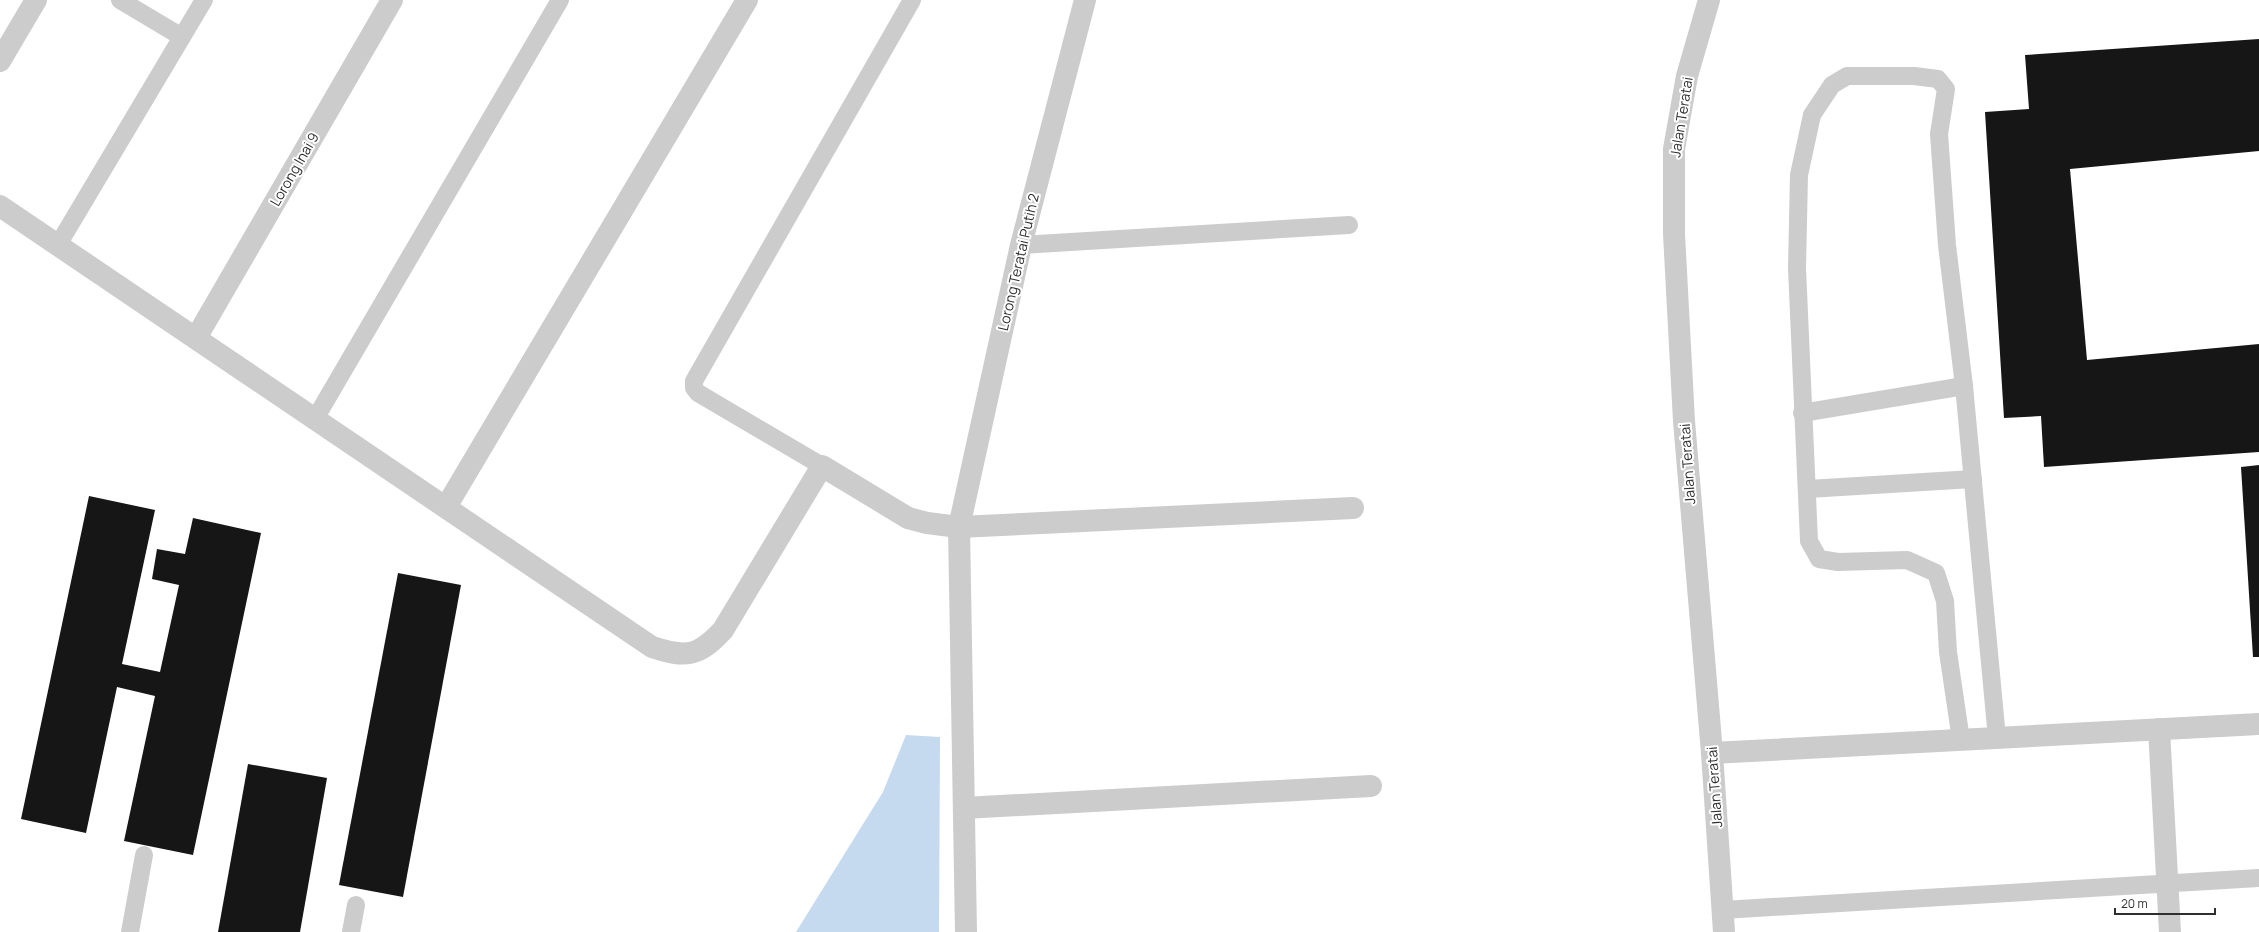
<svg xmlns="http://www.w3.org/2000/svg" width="2259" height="932" viewBox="0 0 2259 932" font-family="Manrope,sans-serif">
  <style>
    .water { fill: #c5d9ef }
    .building { fill: #161616 }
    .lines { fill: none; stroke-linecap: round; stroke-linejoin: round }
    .service { stroke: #ccc; stroke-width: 18 }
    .minor { stroke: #ccc; stroke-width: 22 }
    .tertiary { stroke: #ccc; stroke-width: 22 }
    .labels { text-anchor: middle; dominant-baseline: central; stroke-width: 4; stroke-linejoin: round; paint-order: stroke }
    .street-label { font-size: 14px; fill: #2f2f2f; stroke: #fff }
  </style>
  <rect width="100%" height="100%" fill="#fff"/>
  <path class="water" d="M 906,735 L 940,737 L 939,932 L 796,932 L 883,792 Z"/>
  <g class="building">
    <path d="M 2259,39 L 2259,151 L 2070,169 L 2087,360 L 2259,344 L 2259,452 L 2044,467 L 2041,416 L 2004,418 L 1985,112 L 2029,109 L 2025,55 Z"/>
    <path d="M 2259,465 L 2259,657 L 2253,657 L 2241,467 Z"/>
    <path d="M 89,496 L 155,510 L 122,664 L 160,672 L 179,585 L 152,579 L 157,549 L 185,554 L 193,518 L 261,533 L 193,855 L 124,841 L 155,696 L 117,687 L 86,833 L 21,819 Z"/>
    <path d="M 398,573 L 461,585 L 403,897 L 339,885 Z"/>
    <path d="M 248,764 L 327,778 L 300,932 L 218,932 Z"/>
  </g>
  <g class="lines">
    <g class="service">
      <path d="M 120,0 L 182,37"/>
      <path d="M 58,245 L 204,0"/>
      <path d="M 1021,245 L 1349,225"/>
      <path d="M 1802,413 L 1964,386"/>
      <path d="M 315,419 L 560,0"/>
      <path d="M 822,466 L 698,393 L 694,388 L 694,381 L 912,0"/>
      <path d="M 1808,489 L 1973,479"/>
      <path d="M 1961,740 L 1948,652 L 1945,601 L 1936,573 L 1907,560 L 1838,562 L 1819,559 L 1809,541 L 1797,268 L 1799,175 L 1812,115 L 1832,85 L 1847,76 L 1914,76 L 1938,79 L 1946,89 L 1939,134 L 1947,245 L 1964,386 L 1997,738"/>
      <path d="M 1723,910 L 2259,878"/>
      <path d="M 130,932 L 144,855"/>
      <path d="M 351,932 L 356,905"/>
    </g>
    <g class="minor">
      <path d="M 0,61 L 36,0"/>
      <path d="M 0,206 L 652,647 C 686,658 698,657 723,630 L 822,466 L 908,518 L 927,523 L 959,527 L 1353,508"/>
      <path d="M 196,338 L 392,0"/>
      <path d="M 446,507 L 747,0"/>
      <path d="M 2159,729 L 2170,932"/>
      <path d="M 1712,753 L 2259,724"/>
      <path d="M 964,808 L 1371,786"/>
      <path d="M 966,932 L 959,527 L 1021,245 L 1085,0"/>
    </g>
    <path class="tertiary" d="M 1709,0 L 1687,76 L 1674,149 L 1674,234 L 1684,421 L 1712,753 L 1724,932"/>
  </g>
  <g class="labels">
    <g class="street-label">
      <text transform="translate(1681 117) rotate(-81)">Jalan Teratai</text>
      <text transform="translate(294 169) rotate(-60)">Lorong Inai 9</text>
      <text transform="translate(1018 262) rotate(-77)">Lorong Teratai Putih 2</text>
      <text transform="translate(1687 464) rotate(-94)">Jalan Teratai</text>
      <text transform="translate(1714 787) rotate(-94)">Jalan Teratai</text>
    </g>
  </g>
  <path d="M2115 908v6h100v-6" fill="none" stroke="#2f2f2f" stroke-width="2"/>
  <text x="2121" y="908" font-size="12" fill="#2f2f2f" stroke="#ffffff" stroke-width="3" paint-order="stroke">20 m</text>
</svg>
